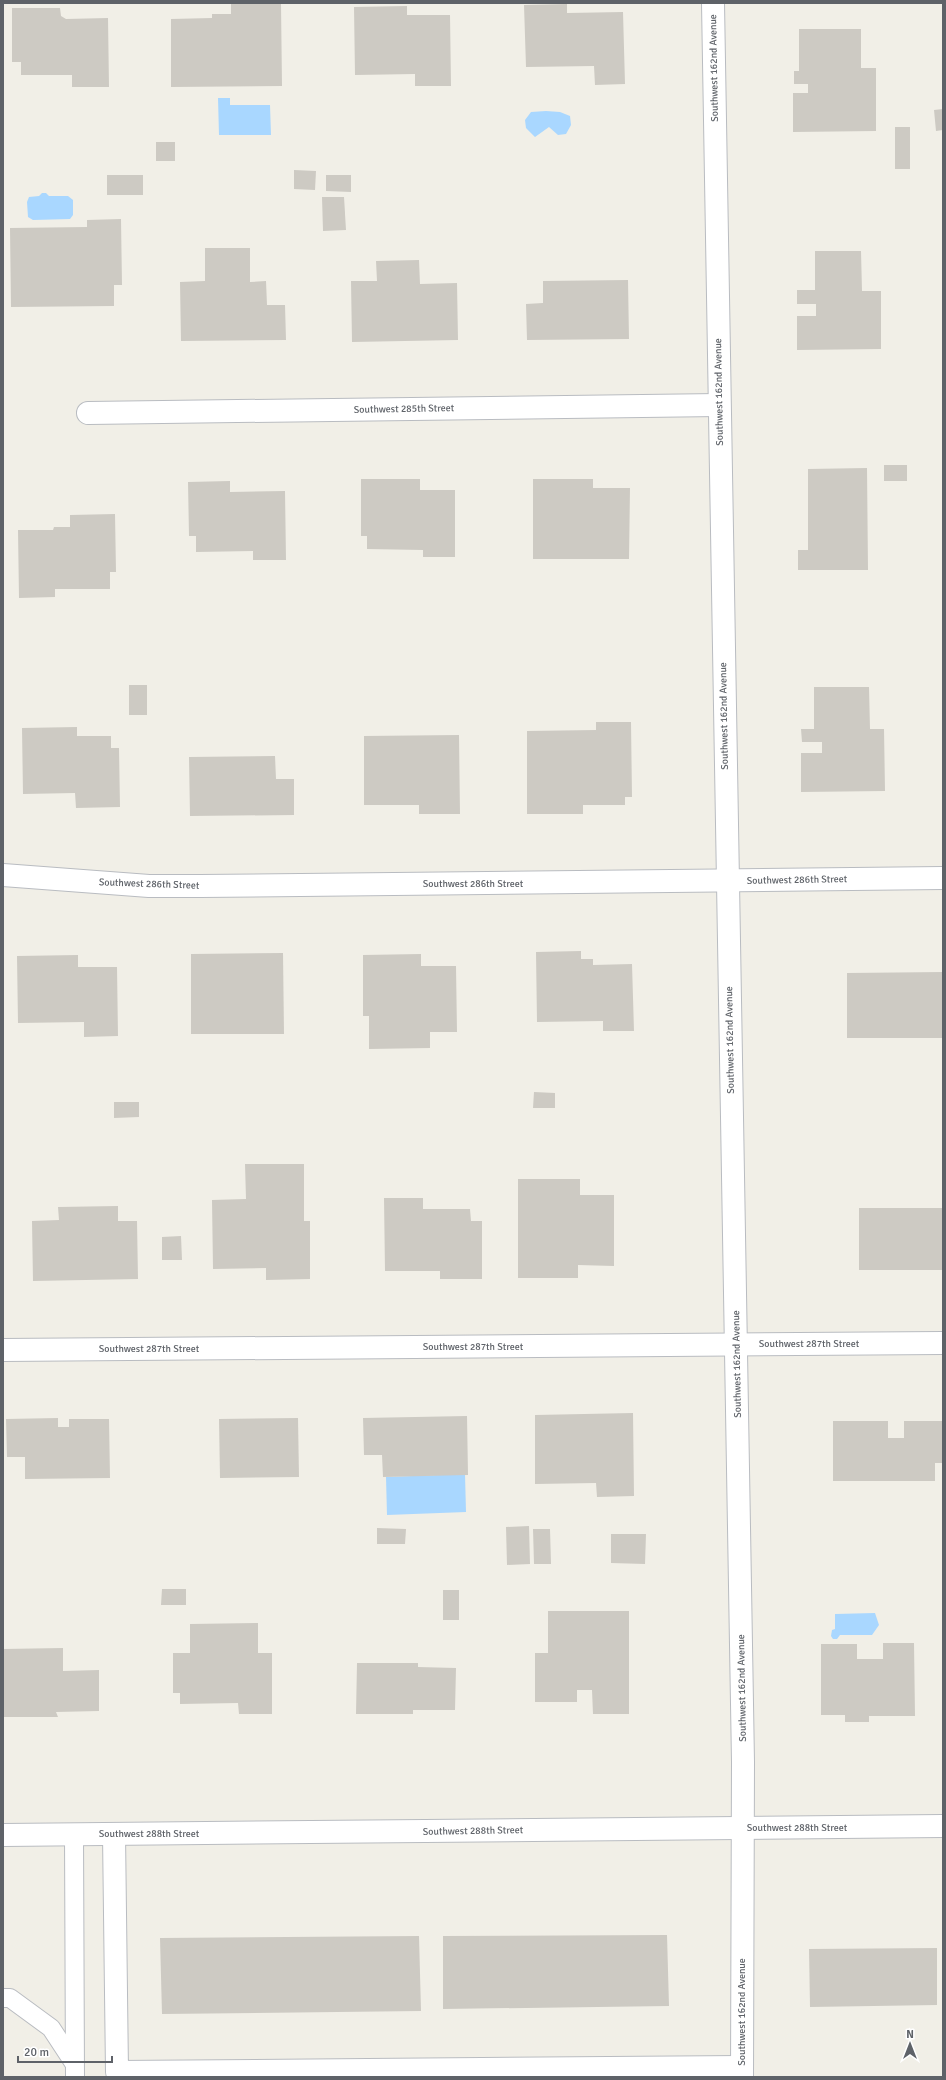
<svg xmlns="http://www.w3.org/2000/svg" width="946" height="2080" viewBox="0 0 946 2080" font-family="Signika,sans-serif">
  <style>
    .water { fill: #a9d7ff }
    .building { fill: #cdcac3 }
    .lines { fill: none; stroke-linecap: round; stroke-linejoin: round }
    .service-casing { stroke: #b9bcc1; stroke-width: 20 }
    .minor-casing { stroke: #b9bcc1; stroke-width: 24 }
    .tertiary-casing { stroke: #b9bcc1; stroke-width: 24 }
    .service { stroke: #fff; stroke-width: 18 }
    .minor { stroke: #fff; stroke-width: 22 }
    .tertiary { stroke: #fff; stroke-width: 22 }
    .labels { text-anchor: middle; dominant-baseline: central; stroke-width: 3; stroke-linejoin: round; paint-order: stroke }
    .street-label { font-size: 10px; fill: #5e6268; stroke: #fff }
  </style>
  <rect width="100%" height="100%" fill="#f1efe7"/>
  <g class="water">
    <path d="M 218,98 L 230,98 L 230,105 L 270,105 L 271,135 L 219,135 Z"/>
    <path d="M 546,111 L 560,112 L 570,116 L 571,125 L 566,134 L 558,135 L 549,127 L 535,137 L 526,128 L 525,120 L 531,112 Z"/>
    <path d="M 42,193 L 46,193 L 49,196 L 68,196 L 73,200 L 73,215 L 70,219 L 33,220 L 28,217 L 27,202 L 29,197 L 39,196 Z"/>
    <path d="M 465,1474 L 466,1512 L 387,1515 L 386,1477 Z"/>
    <path d="M 875,1613 L 879,1625 L 872,1635 L 840,1635 L 837,1639 L 833,1639 L 831,1636 L 832,1630 L 835,1629 L 835,1614 Z"/>
  </g>
  <g class="building">
    <path d="M 231,4 L 281,4 L 282,86 L 171,87 L 171,19 L 212,18 L 212,14 L 231,14 Z"/>
    <path d="M 567,4 L 567,13 L 623,12 L 625,84 L 595,85 L 594,66 L 526,67 L 524,5 Z"/>
    <path d="M 407,6 L 407,15 L 450,15 L 451,86 L 415,86 L 415,74 L 355,75 L 354,7 Z"/>
    <path d="M 12,8 L 60,8 L 61,16 L 66,19 L 108,18 L 109,87 L 72,87 L 72,75 L 21,75 L 21,62 L 12,62 Z"/>
    <path d="M 799,29 L 861,29 L 861,68 L 876,68 L 876,131 L 793,132 L 793,93 L 808,93 L 808,84 L 794,84 L 794,71 L 799,71 Z"/>
    <path d="M 943,109 L 943,130 L 936,131 L 934,110 Z"/>
    <rect x="895" y="127" width="15" height="42"/>
    <rect x="156" y="142" width="19" height="19"/>
    <path d="M 294,170 L 316,171 L 315,190 L 294,189 Z"/>
    <rect x="107" y="175" width="36" height="20"/>
    <path d="M 326,175 L 351,175 L 351,192 L 326,191 Z"/>
    <path d="M 322,197 L 344,197 L 346,230 L 323,231 Z"/>
    <path d="M 121,219 L 122,285 L 114,285 L 114,306 L 11,307 L 10,228 L 87,227 L 87,220 Z"/>
    <path d="M 205,248 L 250,248 L 250,282 L 266,281 L 267,305 L 285,305 L 286,340 L 181,341 L 180,282 L 205,281 Z"/>
    <path d="M 815,251 L 861,251 L 862,291 L 881,291 L 881,349 L 797,350 L 797,316 L 816,316 L 816,304 L 797,304 L 797,290 L 815,290 Z"/>
    <path d="M 419,260 L 420,284 L 457,283 L 458,340 L 352,342 L 351,281 L 377,281 L 376,261 Z"/>
    <path d="M 628,280 L 629,339 L 527,340 L 526,304 L 543,303 L 543,281 Z"/>
    <rect x="884" y="465" width="23" height="16"/>
    <path d="M 867,468 L 868,570 L 798,570 L 798,550 L 808,550 L 808,469 Z"/>
    <path d="M 361,479 L 420,479 L 420,490 L 455,490 L 455,557 L 423,557 L 423,550 L 367,549 L 367,536 L 361,536 Z"/>
    <path d="M 533,479 L 593,479 L 593,488 L 630,488 L 629,559 L 533,559 Z"/>
    <path d="M 230,481 L 230,492 L 285,491 L 286,560 L 253,560 L 253,551 L 196,552 L 196,536 L 189,536 L 188,482 Z"/>
    <path d="M 115,514 L 116,572 L 110,572 L 110,589 L 55,589 L 55,597 L 19,598 L 18,530 L 53,530 L 54,527 L 70,527 L 70,515 Z"/>
    <rect x="129" y="685" width="18" height="30"/>
    <path d="M 814,687 L 869,687 L 870,729 L 884,729 L 885,791 L 801,792 L 801,753 L 822,753 L 822,742 L 802,742 L 801,729 L 814,729 Z"/>
    <path d="M 596,722 L 631,722 L 632,797 L 625,797 L 625,805 L 583,805 L 583,814 L 527,814 L 527,731 L 596,730 Z"/>
    <path d="M 77,727 L 77,736 L 111,736 L 111,748 L 119,748 L 120,807 L 76,808 L 75,793 L 23,794 L 22,728 Z"/>
    <path d="M 459,735 L 460,814 L 419,814 L 419,805 L 364,805 L 364,736 Z"/>
    <path d="M 275,756 L 276,779 L 294,779 L 294,815 L 190,816 L 189,757 Z"/>
    <path d="M 581,951 L 581,959 L 593,959 L 593,965 L 632,964 L 634,1031 L 603,1031 L 603,1021 L 537,1022 L 536,952 Z"/>
    <path d="M 283,953 L 284,1034 L 191,1034 L 191,954 Z"/>
    <path d="M 421,954 L 421,966 L 456,966 L 457,1032 L 430,1032 L 430,1048 L 369,1049 L 369,1016 L 363,1016 L 363,955 Z"/>
    <path d="M 78,955 L 78,967 L 117,967 L 118,1036 L 84,1037 L 84,1022 L 18,1023 L 17,956 Z"/>
    <path d="M 943,972 L 943,1038 L 847,1038 L 847,973 Z"/>
    <path d="M 534,1092 L 555,1093 L 555,1108 L 533,1108 Z"/>
    <path d="M 114,1102 L 139,1102 L 139,1117 L 114,1118 Z"/>
    <path d="M 245,1164 L 304,1164 L 304,1221 L 310,1221 L 310,1279 L 266,1280 L 266,1268 L 213,1269 L 212,1200 L 246,1199 Z"/>
    <path d="M 518,1179 L 580,1179 L 580,1195 L 614,1195 L 614,1266 L 578,1265 L 578,1278 L 518,1278 Z"/>
    <path d="M 384,1198 L 423,1198 L 423,1209 L 470,1209 L 471,1221 L 482,1221 L 482,1279 L 440,1279 L 440,1271 L 385,1271 Z"/>
    <path d="M 118,1206 L 118,1221 L 137,1221 L 138,1279 L 33,1281 L 32,1221 L 59,1220 L 58,1207 Z"/>
    <rect x="859" y="1208" width="84" height="62"/>
    <path d="M 181,1236 L 182,1260 L 162,1260 L 162,1237 Z"/>
    <path d="M 633,1413 L 634,1496 L 597,1497 L 596,1483 L 535,1484 L 535,1415 Z"/>
    <path d="M 467,1416 L 468,1475 L 383,1477 L 382,1455 L 364,1455 L 363,1418 Z"/>
    <path d="M 58,1418 L 58,1427 L 69,1427 L 69,1419 L 109,1419 L 110,1478 L 25,1479 L 25,1457 L 7,1457 L 6,1419 Z"/>
    <path d="M 298,1418 L 299,1477 L 220,1478 L 219,1419 Z"/>
    <path d="M 833,1421 L 888,1421 L 888,1438 L 904,1438 L 904,1421 L 943,1421 L 943,1463 L 935,1463 L 935,1481 L 833,1481 Z"/>
    <path d="M 529,1526 L 530,1564 L 507,1565 L 506,1527 Z"/>
    <path d="M 377,1528 L 406,1529 L 405,1544 L 377,1544 Z"/>
    <path d="M 533,1529 L 550,1529 L 551,1564 L 534,1564 Z"/>
    <path d="M 611,1534 L 646,1534 L 645,1564 L 611,1563 Z"/>
    <path d="M 162,1589 L 186,1589 L 186,1605 L 161,1605 Z"/>
    <rect x="443" y="1590" width="16" height="30"/>
    <path d="M 548,1611 L 629,1611 L 629,1714 L 593,1714 L 592,1690 L 577,1690 L 577,1702 L 535,1702 L 535,1653 L 548,1653 Z"/>
    <path d="M 258,1623 L 258,1653 L 272,1653 L 272,1714 L 239,1714 L 238,1703 L 180,1704 L 180,1693 L 173,1693 L 173,1653 L 190,1653 L 190,1624 Z"/>
    <path d="M 883,1643 L 914,1643 L 915,1716 L 869,1716 L 869,1722 L 845,1722 L 845,1715 L 821,1715 L 821,1644 L 857,1644 L 857,1659 L 883,1659 Z"/>
    <path d="M 63,1648 L 63,1671 L 99,1670 L 99,1711 L 56,1712 L 58,1717 L 3,1717 L 3,1649 Z"/>
    <path d="M 357,1663 L 418,1663 L 418,1667 L 456,1668 L 455,1710 L 413,1710 L 413,1714 L 356,1714 Z"/>
    <path d="M 667,1935 L 669,2006 L 443,2009 L 443,1936 Z"/>
    <path d="M 419,1936 L 421,2011 L 162,2014 L 160,1938 Z"/>
    <path d="M 937,1948 L 937,2005 L 810,2007 L 809,1949 Z"/>
  </g>
  <g class="lines">
    <defs>
      <g id="service">
        <path d="M 74,1834 L 75,2077"/>
        <path d="M 3,1998 L 10,1998 L 51,2028 L 74,2063"/>
      </g>
      <g id="minor">
        <path d="M 88,413 L 719,405"/>
        <path d="M 3,875 L 149,886 L 200,886 L 943,878"/>
        <path d="M 3,1350 L 943,1343"/>
        <path d="M 114,1834 L 117,2072 L 742,2067"/>
      </g>
      <g id="tertiary">
        <path d="M 713,3 L 743,1762 L 742,2077"/>
        <path d="M 3,1835 L 943,1826"/>
      </g>
    </defs>
    <use href="#service" class="service-casing"/>
    <use href="#minor" class="minor-casing"/>
    <use href="#tertiary" class="tertiary-casing"/>
    <use href="#service" class="service"/>
    <use href="#minor" class="minor"/>
    <use href="#tertiary" class="tertiary"/>
  </g>
  <g class="labels">
    <g class="street-label">
      <text transform="translate(714 68) rotate(-91)">Southwest 162nd Avenue</text>
      <text transform="translate(719 392) rotate(-91)">Southwest 162nd Avenue</text>
      <text transform="translate(404 409) rotate(-1)">Southwest 285th Street</text>
      <text transform="translate(724 716) rotate(-91)">Southwest 162nd Avenue</text>
      <text transform="translate(797 880) rotate(-1)">Southwest 286th Street</text>
      <text transform="translate(149 884) rotate(2)">Southwest 286th Street</text>
      <text x="473" y="884">Southwest 286th Street</text>
      <text transform="translate(730 1040) rotate(-91)">Southwest 162nd Avenue</text>
      <text x="809" y="1344">Southwest 287th Street</text>
      <text x="473" y="1347">Southwest 287th Street</text>
      <text x="149" y="1349">Southwest 287th Street</text>
      <text transform="translate(737 1364) rotate(-91)">Southwest 162nd Avenue</text>
      <text transform="translate(742 1688) rotate(-91)">Southwest 162nd Avenue</text>
      <text x="797" y="1828">Southwest 288th Street</text>
      <text transform="translate(473 1831) rotate(-1)">Southwest 288th Street</text>
      <text x="149" y="1834">Southwest 288th Street</text>
      <text transform="translate(742 2012) rotate(-90)">Southwest 162nd Avenue</text>
    </g>
  </g>
  <rect width="946" height="2080" fill="none" stroke="#5e6268" stroke-width="8"/>
  <g transform="translate(910 2044)" stroke="#ffffff" stroke-width="3" paint-order="stroke">
  <path d="M0-3L7 15L0 10L-7 15Z" fill="#5e6268"/>
  <text y="-6" font-size="11" font-weight="bold" text-anchor="middle" fill="#5e6268">N</text>
  </g>
  <path d="M18 2056v6h94v-6" fill="none" stroke="#5e6268" stroke-width="2"/>
  <text x="24" y="2056" font-size="12" fill="#5e6268" stroke="#ffffff" stroke-width="3" paint-order="stroke">20 m</text>
</svg>
